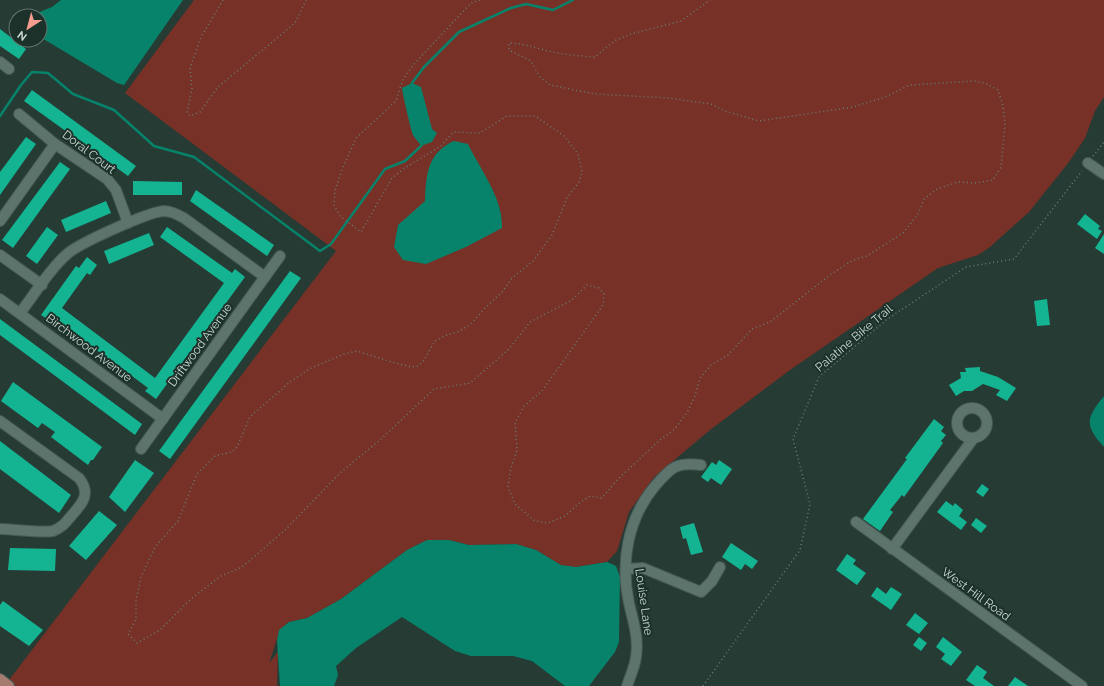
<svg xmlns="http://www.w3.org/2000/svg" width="1104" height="686" viewBox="0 0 1104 686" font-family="Raleway,sans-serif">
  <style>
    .green { fill: #773127 }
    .water { fill: #06836a }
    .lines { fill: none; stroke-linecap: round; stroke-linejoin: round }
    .stream { stroke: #06836a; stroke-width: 2.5 }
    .building { fill: #14b493 }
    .minor-casing { stroke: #465953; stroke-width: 12 }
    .major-casing { stroke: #465953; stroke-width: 12 }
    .path { stroke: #6a7c76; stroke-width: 1.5; stroke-dasharray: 1 3; stroke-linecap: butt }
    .minor { stroke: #5c746c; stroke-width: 10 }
    .major { stroke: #a67c70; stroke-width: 10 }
    .labels { text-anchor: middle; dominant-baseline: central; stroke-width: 4; stroke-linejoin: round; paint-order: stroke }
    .street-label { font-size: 12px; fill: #cbd8d4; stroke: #1c312a }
  </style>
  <rect width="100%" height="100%" fill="#263b34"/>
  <path class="green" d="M 194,0 L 1104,0 L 1104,97 L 1095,111 L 1085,138 L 1069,162 L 1029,212 L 990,247 L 978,255 L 938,268 L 790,370 L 710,430 L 654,477 L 629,512 L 617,551 L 607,562 L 576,567 L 561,565 L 536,550 L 516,544 L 469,545 L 449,540 L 427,540 L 407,550 L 341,599 L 307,618 L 289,622 L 280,630 L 269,663 L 278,652 L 277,686 L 9,686 L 6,684 L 336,251 L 125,93 Z"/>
  <g class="water">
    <path d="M 61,0 L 183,0 L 124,85 L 117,83 L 40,37 L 40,16 L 30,16 L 52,7 Z"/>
    <path d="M 412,83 L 421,87 L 432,129 L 437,133 L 432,142 L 421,146 C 419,142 415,139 413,135 C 411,131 402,91 402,88 Z"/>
    <path d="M 454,141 L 468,144 C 481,171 503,198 502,228 L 466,247 L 426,264 L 403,260 L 394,247 L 398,225 L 425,201 C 426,175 427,153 454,141 Z"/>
    <path d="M 1104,396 L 1104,447 C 1084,425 1086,418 1104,396 Z"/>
    <path d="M 427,540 L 449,540 L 469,545 L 516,544 L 536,550 L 561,565 L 576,567 L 607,562 L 616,566 L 620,577 L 619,642 L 615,652 L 589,686 L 565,686 L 532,661 L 513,656 L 471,656 L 455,651 L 402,617 L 356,648 L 336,666 L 338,675 L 334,686 L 280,686 L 277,640 L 279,630 L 289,622 L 307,618 L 341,599 L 407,550 Z"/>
  </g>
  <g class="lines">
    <g class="stream">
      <path d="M 412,83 L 424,67 L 459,32 L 511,8 L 526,4 L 553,10 L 573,0"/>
      <path d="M 0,116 L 21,85 L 32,72 L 48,73 L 73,94 L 114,110 L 154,146 L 194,157 L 320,251 L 331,244 L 385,169 L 405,161 L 421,146"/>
    </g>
  </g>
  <g class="building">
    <path d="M 0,29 L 26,49 L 19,59 L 0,46 Z"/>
    <path d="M 32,90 L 136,166 L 128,176 L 24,101 Z"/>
    <path d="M 26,137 L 36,144 L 0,195 L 0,172 Z"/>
    <path d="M 60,162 L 70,169 L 13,248 L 2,240 Z"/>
    <path d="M 133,181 L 182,182 L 182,195 L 133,195 Z"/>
    <path d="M 196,190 L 274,245 L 267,256 L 190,201 Z"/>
    <path d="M 106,201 L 111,213 L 66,232 L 61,220 Z"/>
    <path d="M 1085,214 L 1100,226 L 1098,229 L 1102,231 L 1097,239 L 1077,224 Z"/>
    <path d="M 47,227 L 58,235 L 37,264 L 26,256 Z"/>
    <path d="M 167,227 L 232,273 L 235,269 L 245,277 L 156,399 L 145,391 L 148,388 L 132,376 L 54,319 L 52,322 L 41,315 L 76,266 L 79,268 L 87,257 L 97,265 L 90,275 L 87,273 L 62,308 L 155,378 L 224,283 L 160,237 Z"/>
    <path d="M 149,233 L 154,245 L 109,264 L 104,251 Z"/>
    <path d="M 1104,234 L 1104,254 L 1095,248 Z"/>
    <path d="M 290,271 L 301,278 L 170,459 L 159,451 Z"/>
    <path d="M 1047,299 L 1050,325 L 1037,326 L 1034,301 Z"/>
    <path d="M 0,319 L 142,424 L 135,435 L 0,335 Z"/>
    <path d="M 980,367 L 980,371 L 998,377 L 1016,388 L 1007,401 L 996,395 L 1000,390 L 983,384 L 972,391 L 964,391 L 956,396 L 949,385 L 961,378 L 960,372 L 966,372 L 965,368 Z"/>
    <path d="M 13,382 L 102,447 L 93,460 L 91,460 L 88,465 L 51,437 L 55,432 L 42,423 L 38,428 L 1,401 Z"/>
    <path d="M 934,419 L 944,427 L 941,431 L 946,435 L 941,441 L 943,443 L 904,497 L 902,495 L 890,510 L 893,512 L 880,531 L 863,519 L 907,459 L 905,458 Z"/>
    <path d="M 0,441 L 71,495 L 59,513 L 0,469 Z"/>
    <path d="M 135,460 L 154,473 L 125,512 L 109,497 Z"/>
    <path d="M 719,460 L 732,469 L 721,485 L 711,478 L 708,482 L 701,477 L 712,462 L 716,465 Z"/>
    <path d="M 982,484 L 989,489 L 983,497 L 976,492 Z"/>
    <path d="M 946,501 L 953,506 L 955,503 L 963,510 L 959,516 L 967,522 L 961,530 L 937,512 Z"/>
    <path d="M 99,511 L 117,525 L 86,560 L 69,546 Z"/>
    <path d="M 976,518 L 987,526 L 981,533 L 971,525 Z"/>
    <path d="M 694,523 L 703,552 L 691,555 L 686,538 L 683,539 L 680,527 Z"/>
    <path d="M 731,543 L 758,561 L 752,569 L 745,564 L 741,570 L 722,557 Z"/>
    <path d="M 10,548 L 56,549 L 55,571 L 8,570 Z"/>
    <path d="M 847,554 L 856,560 L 853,564 L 866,573 L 857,585 L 836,570 Z"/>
    <path d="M 877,587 L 886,594 L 891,587 L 902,594 L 891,610 L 871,596 Z"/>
    <path d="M 3,601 L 43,630 L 29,646 L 0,626 L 0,605 Z"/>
    <path d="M 915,613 L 928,623 L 919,634 L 906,625 Z"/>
    <path d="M 919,637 L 927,643 L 921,651 L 913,645 Z"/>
    <path d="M 943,637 L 962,652 L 951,666 L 941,659 L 945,654 L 936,647 Z"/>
    <path d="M 977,665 L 987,672 L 983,678 L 994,686 L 975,686 L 966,680 Z"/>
    <path d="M 1015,677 L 1028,686 L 1008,686 Z"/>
  </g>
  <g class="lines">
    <defs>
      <g id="minor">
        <path d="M 0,62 L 9,69"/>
        <path d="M 19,114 L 55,144 L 107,179 L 116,190 L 128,223"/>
        <path d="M 1088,163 L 1104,174"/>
        <path d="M 0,221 L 55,144"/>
        <path d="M 0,255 L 42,285"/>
        <path d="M 0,299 L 163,419"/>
        <path d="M 20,313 C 35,294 48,271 66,255 C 77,244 148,212 164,211 C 171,211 177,214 184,218 L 265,277"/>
        <circle cx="972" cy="423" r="15"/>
        <path d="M 0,421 L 79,478 C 91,493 83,503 72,515 C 66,522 62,528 53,531 C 41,533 13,529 0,529"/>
        <path d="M 141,449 L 280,256"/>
        <path d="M 856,522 L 1082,686"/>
        <path d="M 892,549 L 973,439"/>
        <path d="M 626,569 L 643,568 L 701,592 L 712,581 L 720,567"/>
        <path d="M 627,686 C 630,677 635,666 636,657 C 639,638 633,621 629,603 C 620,562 628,518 655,486 C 671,467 677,462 701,465"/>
      </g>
      <path id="major" d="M 0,679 L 9,686"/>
    </defs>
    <use href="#minor" class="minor-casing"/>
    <use href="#major" class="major-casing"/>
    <g class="path">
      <path d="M 223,0 L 201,37 L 190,68 L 192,89 L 187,112 L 190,116 L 200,112 L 218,87 L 295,23 L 306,0"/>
      <path d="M 480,0 L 471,3 L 415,63 L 403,79 L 396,101 L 356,138 L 343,167 L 335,190 L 334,205 L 340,216 L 361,232 L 392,178 L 405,168 L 441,146 L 453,132 L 480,133 L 507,116 L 535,116 L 564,136 L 578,154 L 582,171 L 579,182 L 567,198 L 552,235 L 533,261 L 512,278 L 502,292 L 483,310 L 472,323 L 460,331 L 444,336 L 435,341 L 424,360 L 418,366 L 411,367 L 395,363 L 357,351 L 344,354 L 309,369 L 290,382 L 250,417 L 237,447 L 232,452 L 215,456 L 197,474 L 178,521 L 155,547 L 141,577 L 136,600 L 136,620 L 128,634 L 137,643 L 160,630 L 192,598 L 221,576 L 242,567 L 262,550 L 285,530 L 341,472 L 380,440 L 434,389 L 470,383 L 509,349 L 530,322 L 572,300 L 587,285 L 599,288 L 604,294 L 603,305 L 542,391 L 524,406 L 515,423 L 517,450 L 511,468 L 508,487 L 515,504 L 535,521 L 548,523 L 565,516 L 577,505 L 590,496 L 602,498 L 618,479 L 660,440 L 675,429 L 688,411 L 695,396 L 700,378 L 711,365 L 728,355 L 752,329 L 770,322 L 830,275 L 853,260 L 867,256 L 903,233 L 918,214 L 924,199 L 937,189 L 958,182 L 976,183 L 993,180 L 1001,167 L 1005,124 L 1003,106 L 998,90 L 985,83 L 975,81 L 910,85 L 885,97 L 853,107 L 759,121 L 725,111 L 711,104 L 668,98 L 595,94 L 550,85 L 539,76 L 531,61 L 509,50 L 509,43 C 527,44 532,47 549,51 C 564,55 580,56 595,57 L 614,41 L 631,34 L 681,21 L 710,0"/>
      <path d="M 1093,156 L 1104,142"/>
      <path d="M 703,686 L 800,550 L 810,504 L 793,439 L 819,377 L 886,320 L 966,267 L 1014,259 L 1082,171"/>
    </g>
    <use href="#minor" class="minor"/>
    <use href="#major" class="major"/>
  </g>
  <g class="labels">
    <g class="street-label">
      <text transform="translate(89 152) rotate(37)">Doral Court</text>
      <text transform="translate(854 338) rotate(-40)">Palatine Bike Trail</text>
      <text transform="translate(200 345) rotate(-54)">Driftwood Avenue</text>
      <text transform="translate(89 348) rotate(37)">Birchwood Avenue</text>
      <text transform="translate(976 594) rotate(36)">West Hill Road</text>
      <text transform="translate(644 602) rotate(82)">Louise Lane</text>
    </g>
  </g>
  <g transform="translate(28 28) rotate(216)"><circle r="19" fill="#1c312a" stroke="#62746e"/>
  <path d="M0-3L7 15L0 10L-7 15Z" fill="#f59d8e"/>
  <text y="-6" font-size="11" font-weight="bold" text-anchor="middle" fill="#cbd8d4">N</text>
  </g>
</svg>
